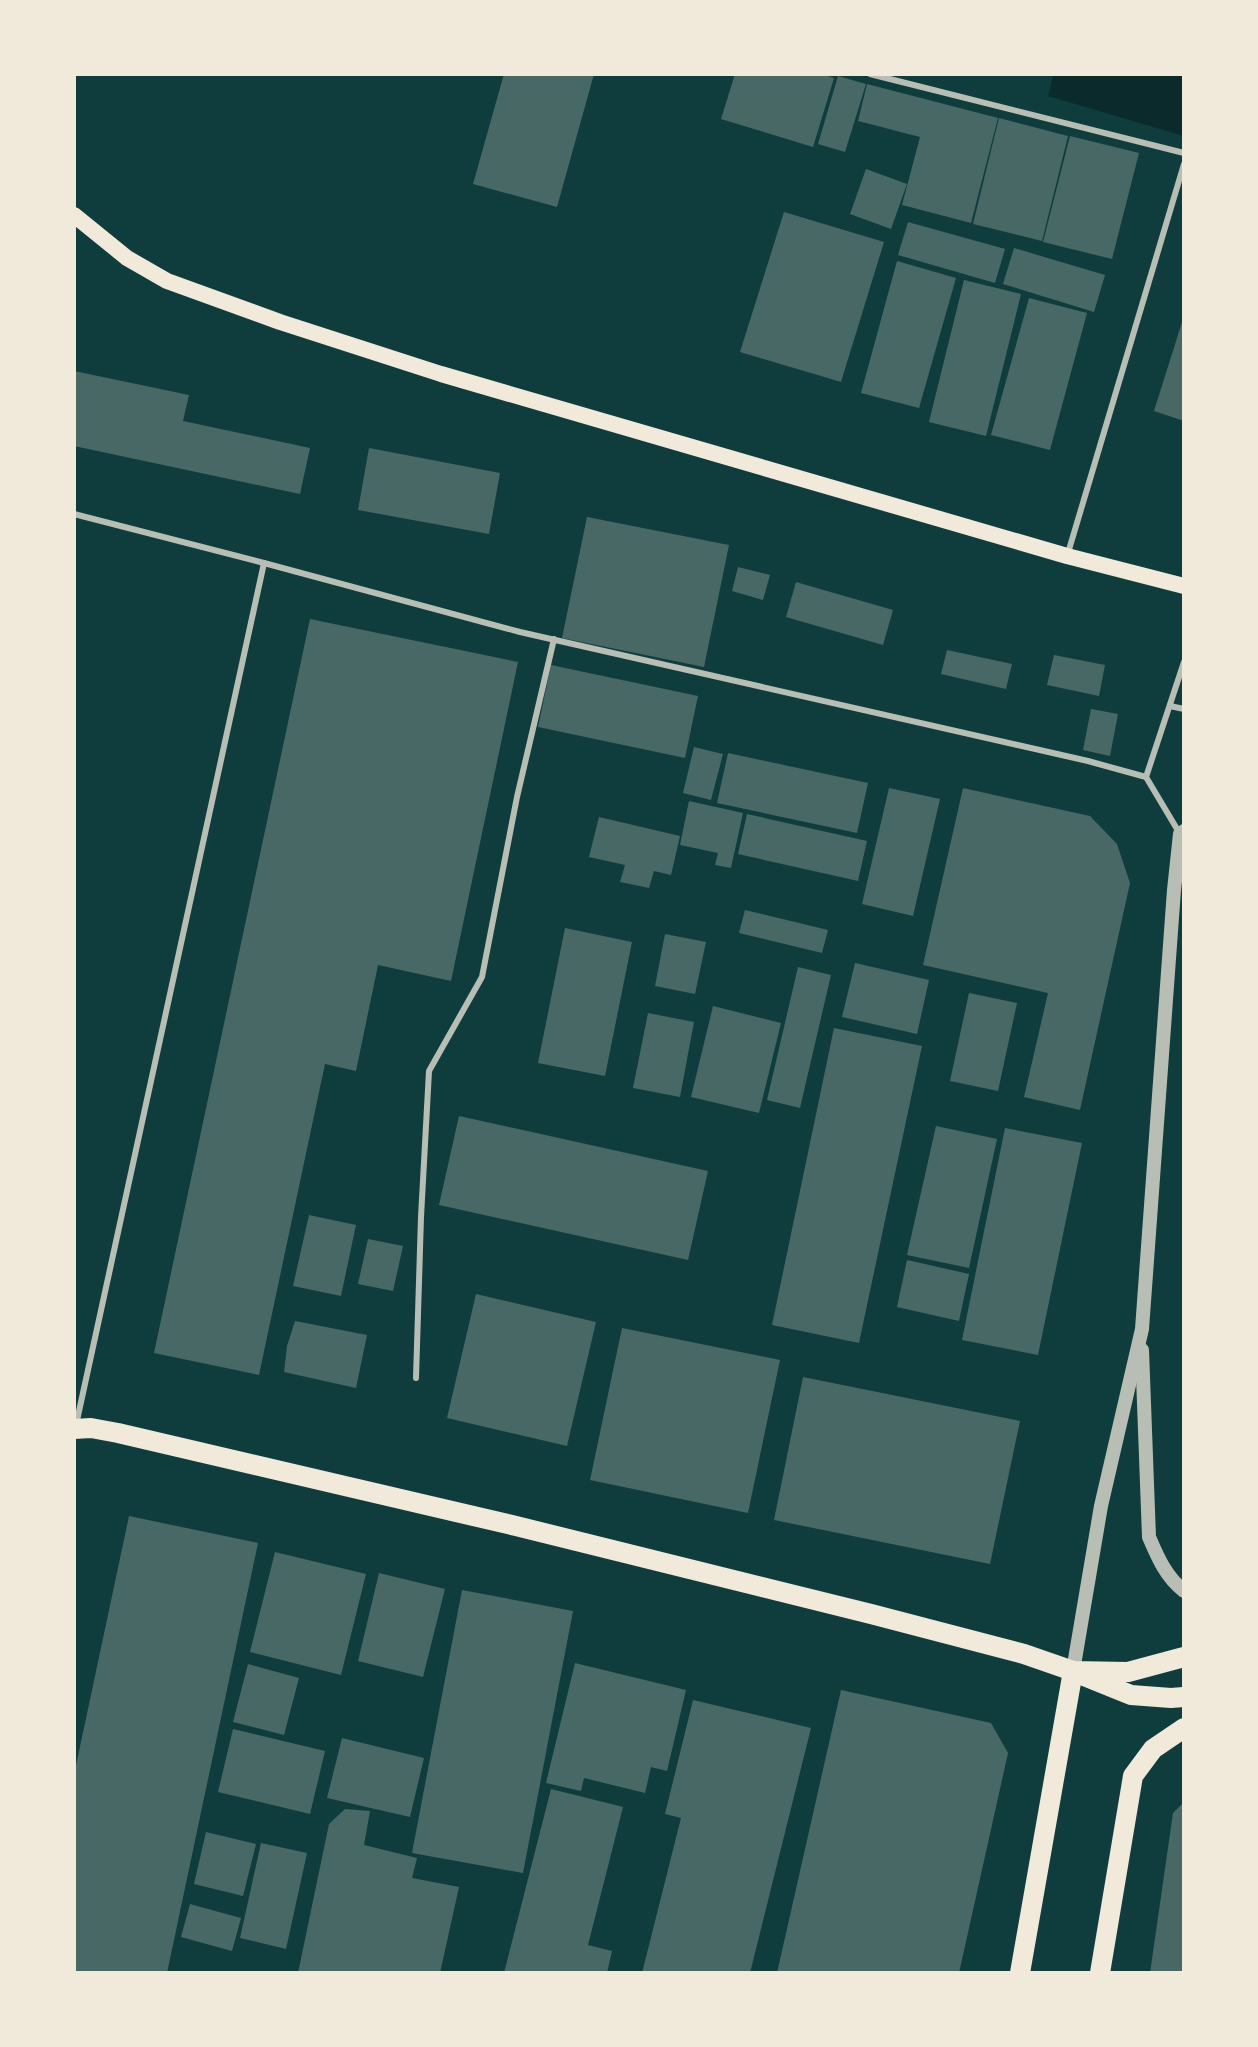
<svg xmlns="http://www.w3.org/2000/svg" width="1258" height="2047" viewBox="0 0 1258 2047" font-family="Ubuntu,sans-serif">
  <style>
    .water { fill: #0a2a2b }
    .building { fill: #486865 }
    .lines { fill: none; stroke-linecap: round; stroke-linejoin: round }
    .service { stroke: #b8beb3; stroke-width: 6 }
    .tertiary { stroke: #b8beb3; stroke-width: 14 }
    .secondary { stroke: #f1e9da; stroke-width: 16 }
    .primary { stroke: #f1e9da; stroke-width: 20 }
  </style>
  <rect width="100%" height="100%" fill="#0f3d3e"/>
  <path class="water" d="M 1054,74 L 1184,74 L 1184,136 L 1048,96 Z"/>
  <g class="building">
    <path d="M 504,74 L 594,74 L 557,207 L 473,184 Z"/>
    <path d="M 735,74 L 822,74 L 834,78 L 813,147 L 721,119 Z"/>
    <path d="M 838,76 L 866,84 L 845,152 L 818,144 Z"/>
    <path d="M 867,84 L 998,118 L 971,223 L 902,205 L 920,137 L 858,121 Z"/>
    <path d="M 999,118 L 1068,136 L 1042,241 L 973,224 Z"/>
    <path d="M 1070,136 L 1139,153 L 1112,259 L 1043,242 Z"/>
    <path d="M 866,169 L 907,184 L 891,229 L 850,214 Z"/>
    <path d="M 784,212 L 884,242 L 841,382 L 740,352 Z"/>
    <path d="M 908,222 L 1005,249 L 995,283 L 898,255 Z"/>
    <path d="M 1014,248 L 1105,275 L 1094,312 L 1003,284 Z"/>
    <path d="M 897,261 L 956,278 L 919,408 L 861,393 Z"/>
    <path d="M 964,280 L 1021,294 L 986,436 L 929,422 Z"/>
    <path d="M 1029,298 L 1087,313 L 1050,450 L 991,435 Z"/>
    <path d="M 1183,319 L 1184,319 L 1184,421 L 1154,411 Z"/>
    <path d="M 74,371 L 189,395 L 183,421 L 310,448 L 300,494 L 74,446 Z"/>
    <path d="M 369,448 L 500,473 L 489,534 L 358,510 Z"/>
    <path d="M 587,517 L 729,545 L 704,667 L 562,638 Z"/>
    <path d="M 738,567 L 770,575 L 763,600 L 732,591 Z"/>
    <path d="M 796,582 L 893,610 L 883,645 L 786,617 Z"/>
    <path d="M 310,619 L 518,662 L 451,981 L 378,965 L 356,1071 L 325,1064 L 259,1375 L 154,1353 Z"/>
    <path d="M 947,650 L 1012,664 L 1006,689 L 941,674 Z"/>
    <path d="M 1054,655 L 1105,665 L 1099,696 L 1047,685 Z"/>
    <path d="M 551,665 L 698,696 L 685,758 L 538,727 Z"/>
    <path d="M 1091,709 L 1118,714 L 1110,756 L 1083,750 Z"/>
    <path d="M 694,747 L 723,754 L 711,800 L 683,793 Z"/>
    <path d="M 728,753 L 868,783 L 857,833 L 717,803 Z"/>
    <path d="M 889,788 L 940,799 L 913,916 L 862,904 Z"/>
    <path d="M 963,788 L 1090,816 L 1117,844 L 1130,883 L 1080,1110 L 1024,1097 L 1048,993 L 923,965 Z"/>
    <path d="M 689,801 L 743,813 L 731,868 L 715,865 L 718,853 L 680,845 Z"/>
    <path d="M 747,814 L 867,841 L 858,881 L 738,854 Z"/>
    <path d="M 599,817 L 680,836 L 671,875 L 654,871 L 649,888 L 620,882 L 625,865 L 589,857 Z"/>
    <path d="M 745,910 L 828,930 L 822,953 L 739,933 Z"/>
    <path d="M 565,928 L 632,942 L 605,1076 L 538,1063 Z"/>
    <path d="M 665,934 L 706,942 L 695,994 L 655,986 Z"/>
    <path d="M 855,963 L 929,980 L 917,1034 L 842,1017 Z"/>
    <path d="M 798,967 L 831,975 L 800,1108 L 767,1100 Z"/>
    <path d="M 969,993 L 1017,1003 L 998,1091 L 950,1081 Z"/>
    <path d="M 713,1006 L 781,1023 L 759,1113 L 691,1097 Z"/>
    <path d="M 648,1013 L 694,1022 L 680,1097 L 633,1088 Z"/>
    <path d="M 834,1028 L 922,1046 L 859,1343 L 772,1325 Z"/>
    <path d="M 459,1116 L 708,1171 L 688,1260 L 439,1205 Z"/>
    <path d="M 936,1126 L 997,1139 L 969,1268 L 907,1255 Z"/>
    <path d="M 1005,1128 L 1082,1143 L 1038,1355 L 962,1340 Z"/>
    <path d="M 309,1215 L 356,1225 L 341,1296 L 293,1286 Z"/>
    <path d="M 368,1239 L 403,1246 L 393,1291 L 358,1284 Z"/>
    <path d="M 907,1260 L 969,1274 L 959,1321 L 897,1307 Z"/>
    <path d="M 476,1294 L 596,1322 L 567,1446 L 447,1418 Z"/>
    <path d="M 295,1321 L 367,1335 L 356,1388 L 284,1372 L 287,1346 Z"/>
    <path d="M 622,1328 L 780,1360 L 748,1513 L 590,1480 Z"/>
    <path d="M 803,1377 L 1020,1421 L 990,1564 L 774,1520 Z"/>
    <path d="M 129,1516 L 258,1543 L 167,1973 L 74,1973 L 74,1775 Z"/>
    <path d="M 275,1552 L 366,1574 L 341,1675 L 250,1652 Z"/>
    <path d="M 379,1573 L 445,1589 L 423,1677 L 358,1661 Z"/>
    <path d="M 462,1590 L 573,1611 L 523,1873 L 412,1853 Z"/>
    <path d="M 575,1663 L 686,1690 L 667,1771 L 651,1767 L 645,1793 L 584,1778 L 581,1791 L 546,1783 Z"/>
    <path d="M 248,1664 L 299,1678 L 284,1735 L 233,1722 Z"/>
    <path d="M 841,1690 L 991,1723 L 1008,1753 L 959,1973 L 777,1973 Z"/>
    <path d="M 693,1700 L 811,1728 L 750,1973 L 642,1973 L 681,1818 L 665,1814 Z"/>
    <path d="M 233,1729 L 325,1751 L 310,1814 L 218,1792 Z"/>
    <path d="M 342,1738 L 424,1758 L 410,1817 L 327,1798 Z"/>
    <path d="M 551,1789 L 623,1807 L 588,1945 L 612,1951 L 607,1973 L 504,1973 Z"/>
    <path d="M 1184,1802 L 1184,1973 L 1150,1973 L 1173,1813 Z"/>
    <path d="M 345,1809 L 370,1811 L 364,1845 L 417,1858 L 412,1878 L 459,1887 L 440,1973 L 298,1973 L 329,1824 Z"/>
    <path d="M 206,1832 L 256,1844 L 243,1896 L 194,1884 Z"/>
    <path d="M 261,1843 L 307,1853 L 286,1949 L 240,1938 Z"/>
    <path d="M 190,1904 L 241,1918 L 232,1951 L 181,1937 Z"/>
  </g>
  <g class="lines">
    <g class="service">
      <path d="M 870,74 L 1184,153"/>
      <path d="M 74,514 L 264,563 L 520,632 L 1088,761 L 1146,777 L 1180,834"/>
      <path d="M 1068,553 L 1184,164"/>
      <path d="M 1170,706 L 1184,709"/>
      <path d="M 1146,777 L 1184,662"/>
      <path d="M 416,1378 L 421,1217 L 429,1071 L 482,977 L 517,797 L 554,639"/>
      <path d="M 76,1425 L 264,563"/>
    </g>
    <g class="tertiary">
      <path d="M 1142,1350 L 1149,1537 C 1158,1558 1166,1577 1184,1591"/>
      <path d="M 1073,1671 L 1101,1506 L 1142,1329 L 1174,890 L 1180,834 L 1184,831"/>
    </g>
    <path class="secondary" d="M 74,215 L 127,258 L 167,281 L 280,322 L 441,374 L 1067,556 L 1184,586"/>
    <g class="primary">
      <path d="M 74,1429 L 91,1428 L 118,1433 L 516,1526 L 871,1614 L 1024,1654 L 1073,1671 L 1128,1672 L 1184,1657"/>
      <path d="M 1084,1676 L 1131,1695 L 1171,1698 L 1184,1697"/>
      <path d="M 1020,1973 L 1073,1671"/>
      <path d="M 1100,1973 L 1133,1776 L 1153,1749 L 1184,1728"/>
    </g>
  </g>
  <rect width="1258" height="2047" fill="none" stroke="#f1e9da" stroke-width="152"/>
</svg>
